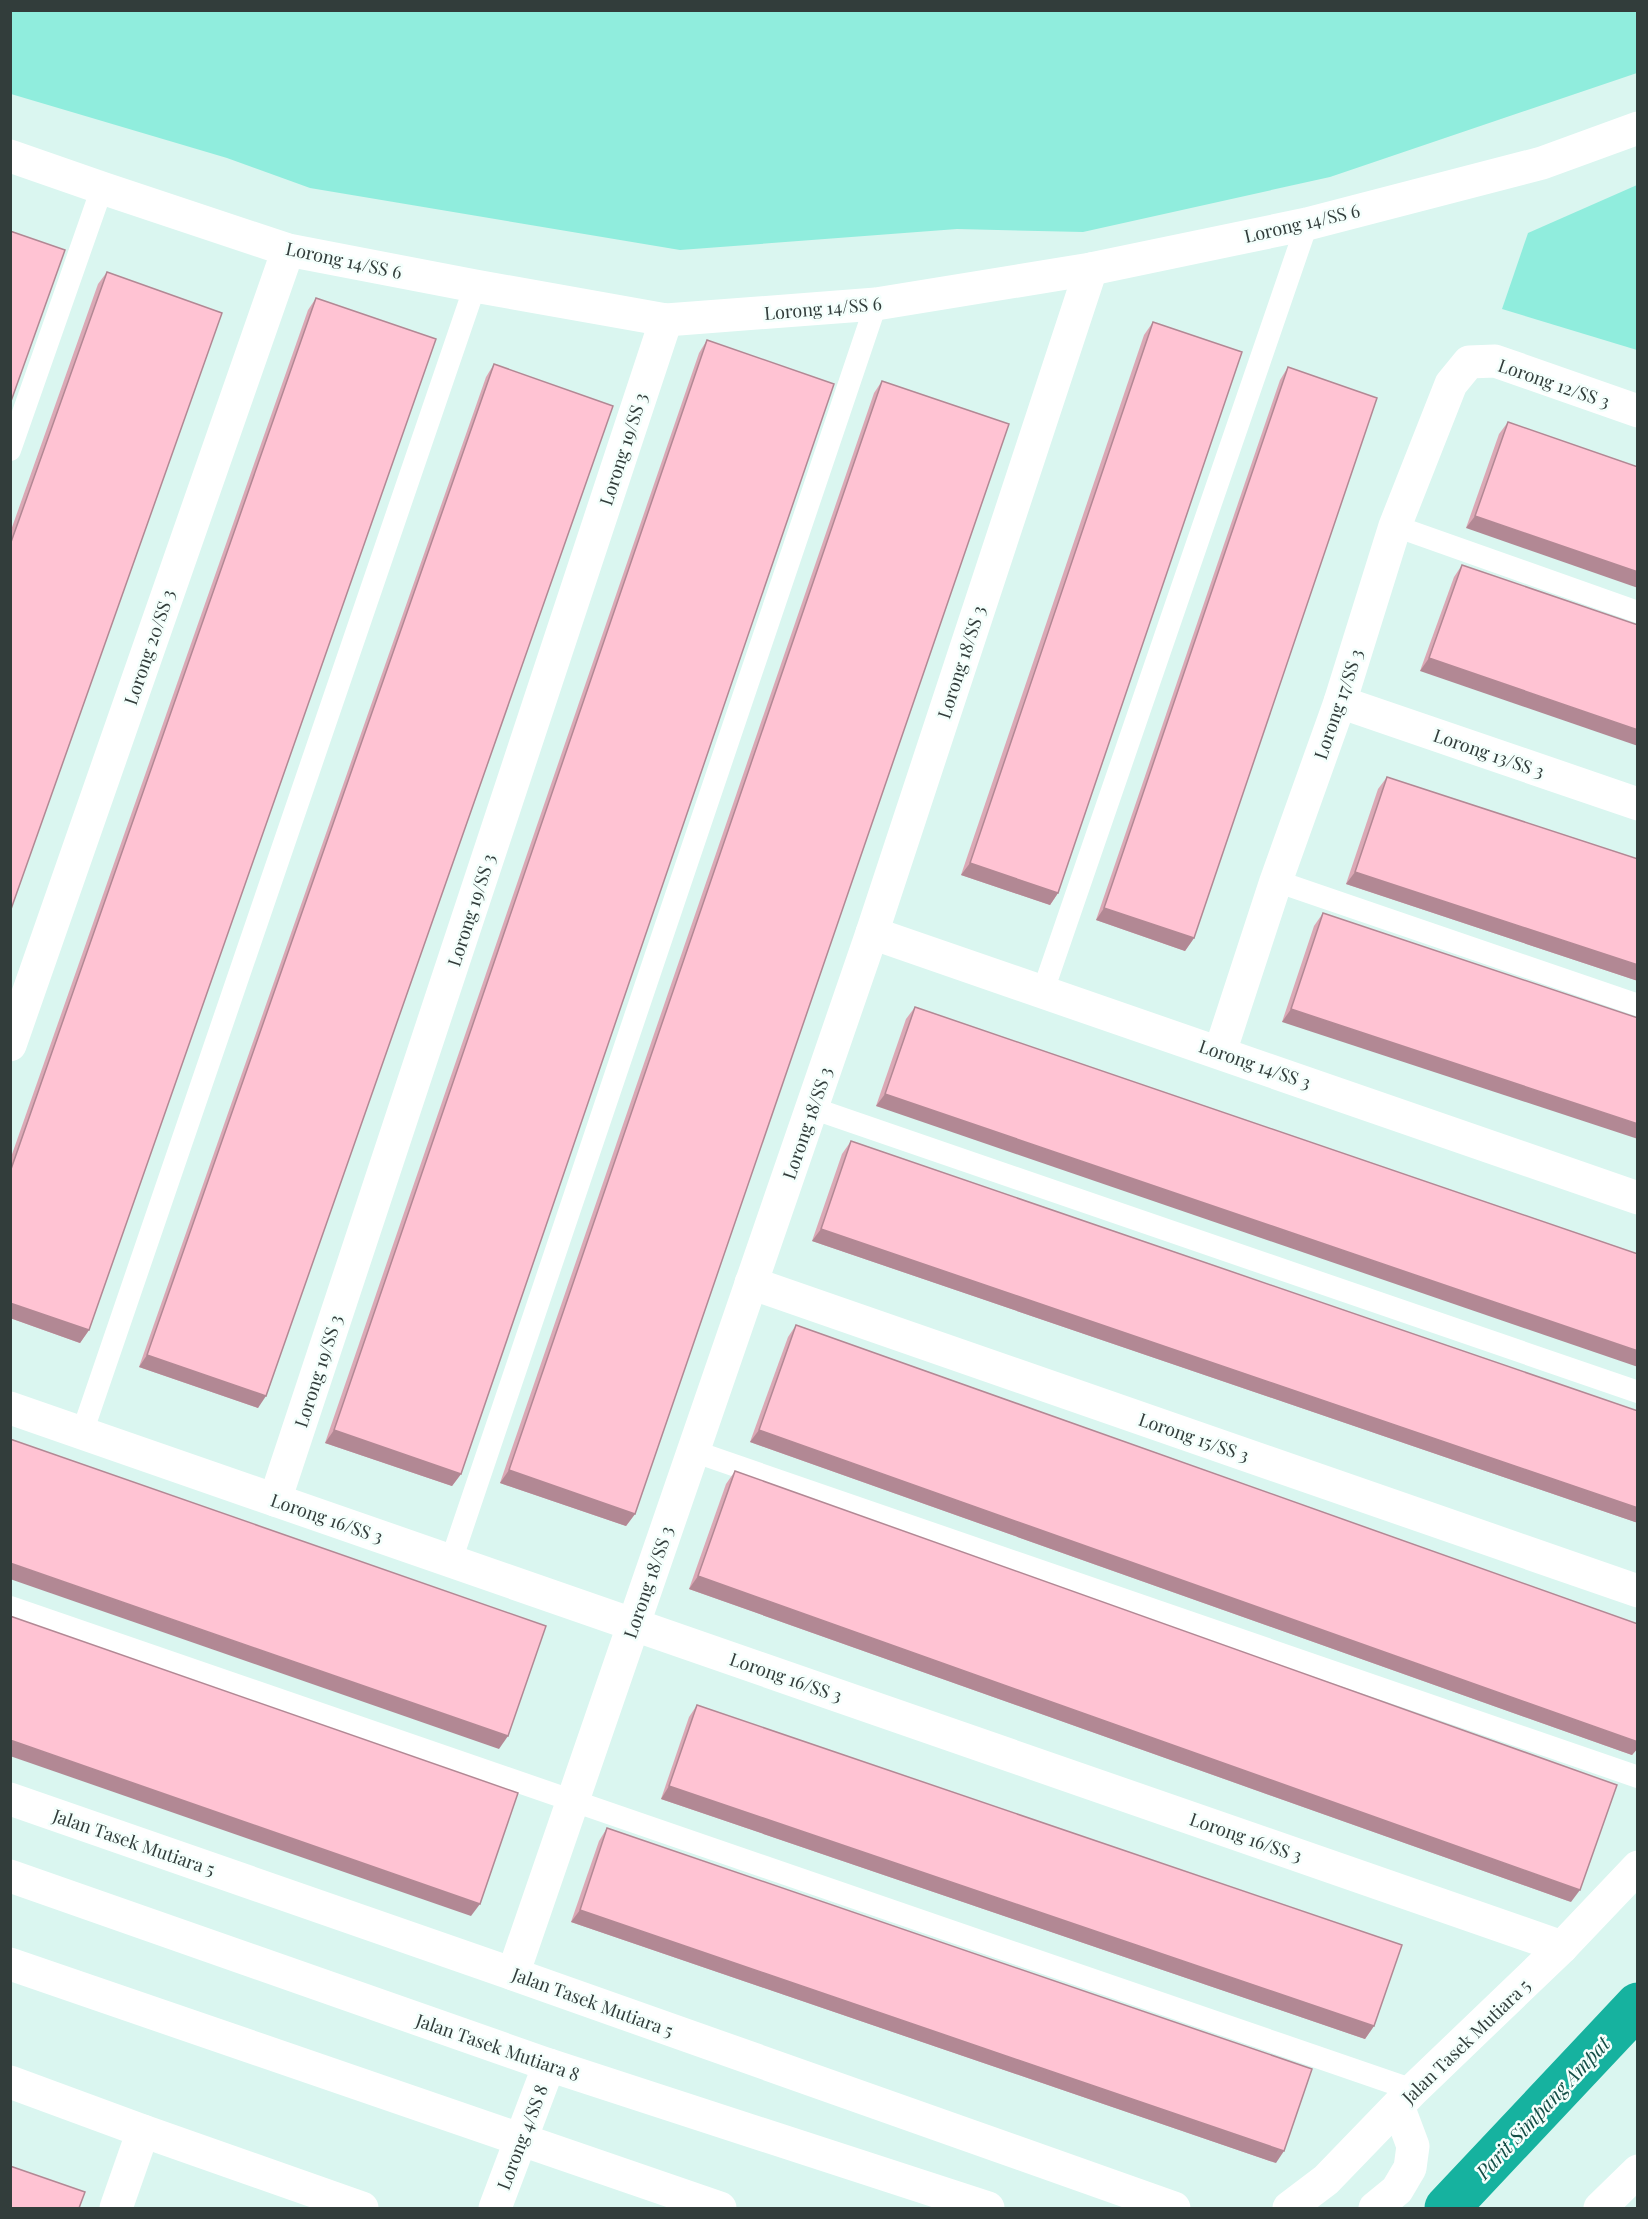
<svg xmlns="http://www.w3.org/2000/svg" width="1648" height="2219" viewBox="0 0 1648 2219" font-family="'Playfair Display',serif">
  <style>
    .green { fill: #90eddd }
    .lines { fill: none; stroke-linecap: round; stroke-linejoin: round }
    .canal { stroke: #16b29f; stroke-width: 45 }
    .service { stroke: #fff; stroke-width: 22 }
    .minor { stroke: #fff; stroke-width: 33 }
    .tertiary { stroke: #fff; stroke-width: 33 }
    .wall { fill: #dba8b5 }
    .shaded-wall { fill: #b28894 }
    .building { fill: #ffc3d3; stroke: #b28894; stroke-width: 1.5 }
    .labels { text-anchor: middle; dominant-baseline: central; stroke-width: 5; stroke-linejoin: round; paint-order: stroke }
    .street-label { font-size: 18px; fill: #323d3b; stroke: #f4fffc }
    .water-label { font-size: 20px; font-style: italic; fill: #144e46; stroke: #f4fffc }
  </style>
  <rect width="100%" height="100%" fill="#daf6f0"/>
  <g class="green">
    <path d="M 1637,10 L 1637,73 L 1330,177 L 1083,232 L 957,229 L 680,250 L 310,188 L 227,158 L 11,94 L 11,11 Z"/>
    <path d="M 1637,185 L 1637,350 L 1502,309 L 1528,233 Z"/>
  </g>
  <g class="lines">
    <path class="canal" d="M 1447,2208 L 1638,2005"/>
    <g class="service">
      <path d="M 10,450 L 102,188"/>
      <path d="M 1395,526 L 1638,612"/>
      <path d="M 1276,881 L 1638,1005"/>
      <path d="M 1043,991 L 1307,224"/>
      <path d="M 812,1108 L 1638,1392"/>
      <path d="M 82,1433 L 475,286"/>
      <path d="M 693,1451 L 1638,1777"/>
      <path d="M 451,1561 L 876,304"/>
      <path d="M 10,1607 L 1413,2090"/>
    </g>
    <g class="minor">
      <path d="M 10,156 L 102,188 L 288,250 L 475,286 L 666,320 L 876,304 L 1091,269 L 1307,224 L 1542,163 L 1638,128"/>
      <path d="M 1340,702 L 1638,804"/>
      <path d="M 872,933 L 1638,1198"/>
      <path d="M 10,1045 L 288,250"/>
      <path d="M 1220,1052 L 1276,881 L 1340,702 L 1395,526 L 1451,384 L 1469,362 L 1495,361 L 1638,411"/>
      <path d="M 751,1283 L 1638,1591"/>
      <path d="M 10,1408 L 1562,1947"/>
      <path d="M 275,1500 L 666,320"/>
      <path d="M 10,1799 L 513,1974 L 1174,2208"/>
      <path d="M 513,1974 L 872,933 L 1091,269"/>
      <path d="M 10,2082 L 143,2131 L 362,2208"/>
      <path d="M 116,2208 L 143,2131"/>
      <path d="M 495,2208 L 549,2065"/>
      <path d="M 1289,2208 L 1326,2180 L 1413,2090 L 1562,1947 L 1638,1867"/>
      <path d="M 1375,2208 L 1397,2190 L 1410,2168 L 1413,2146 L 1398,2106"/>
      <path d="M 1600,2208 L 1638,2171"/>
    </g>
    <g class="tertiary">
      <path d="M 10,1876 L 549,2065 L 988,2208"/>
      <path d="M 10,1964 L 720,2208"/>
    </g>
  </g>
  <g class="wall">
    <path d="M 107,272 L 10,912 L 10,533 L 98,284 Z"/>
    <path d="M 316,298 L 89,1330 L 80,1343 L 10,1318 L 10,1160 L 308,310 Z"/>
    <path d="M 1153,322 L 1058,893 L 1050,905 L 961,875 L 1144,335 Z"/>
    <path d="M 707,340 L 461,1474 L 452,1486 L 325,1443 L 699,353 Z"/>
    <path d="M 494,364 L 258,1408 L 139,1367 L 486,377 Z"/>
    <path d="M 1288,367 L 1194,938 L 1185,951 L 1096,920 L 1280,380 Z"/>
    <path d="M 882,381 L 635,1514 L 626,1526 L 500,1483 L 874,393 Z"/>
    <path d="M 1508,422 L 1638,467 L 1466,528 L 1499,434 Z"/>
    <path d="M 1462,565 L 1638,625 L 1420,671 L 1454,577 Z"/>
    <path d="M 1387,777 L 1638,859 L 1638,981 L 1346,884 L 1378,789 Z"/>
    <path d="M 1323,913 L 1638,1018 L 1282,1022 L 1314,926 Z"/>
    <path d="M 915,1007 L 1638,1254 L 876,1106 L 906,1019 Z"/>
    <path d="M 851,1141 L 1638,1411 L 1638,1523 L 812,1241 L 842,1154 Z"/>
    <path d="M 796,1325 L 1638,1624 L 1638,1748 L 1632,1755 L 750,1442 L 788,1337 Z"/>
    <path d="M 735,1471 L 1571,1902 L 689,1589 L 726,1484 Z"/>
    <path d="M 697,1705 L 1374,2026 L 1365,2039 L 661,1799 L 689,1717 Z"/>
    <path d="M 607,1828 L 1276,2163 L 571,1922 L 599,1841 Z"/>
  </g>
  <g class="shaded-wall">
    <path d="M 1475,516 L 1638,572 L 1638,588 L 1466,528 Z"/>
    <path d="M 1429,658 L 1638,730 L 1638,746 L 1420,671 Z"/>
    <path d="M 970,863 L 1058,893 L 1050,905 L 961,875 Z"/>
    <path d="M 1355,872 L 1638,965 L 1638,981 L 1346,884 Z"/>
    <path d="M 1104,908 L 1194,938 L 1185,951 L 1096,920 Z"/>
    <path d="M 1291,1009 L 1638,1124 L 1638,1139 L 1282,1022 Z"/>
    <path d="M 885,1094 L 1638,1351 L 1638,1367 L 876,1106 Z"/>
    <path d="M 821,1229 L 1638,1508 L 1638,1523 L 812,1241 Z"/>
    <path d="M 10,1303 L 89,1330 L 80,1343 L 10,1318 Z"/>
    <path d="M 147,1355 L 266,1396 L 258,1408 L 139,1367 Z"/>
    <path d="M 334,1430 L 461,1474 L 452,1486 L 325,1443 Z"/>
    <path d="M 759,1430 L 1638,1742 L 1638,1748 L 1632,1755 L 750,1442 Z"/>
    <path d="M 509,1470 L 635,1514 L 626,1526 L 500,1483 Z"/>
    <path d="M 10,1563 L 508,1736 L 499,1749 L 10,1579 Z"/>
    <path d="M 698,1576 L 1580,1890 L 1571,1902 L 689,1589 Z"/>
    <path d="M 10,1740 L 480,1904 L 471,1916 L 10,1756 Z"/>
    <path d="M 669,1786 L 1374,2026 L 1365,2039 L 661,1799 Z"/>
    <path d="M 580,1910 L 1284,2151 L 1276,2163 L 571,1922 Z"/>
  </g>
  <g class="building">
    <path d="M 10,231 L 65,250 L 10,404 Z"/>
    <path d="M 107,272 L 222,313 L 10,912 L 10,545 Z"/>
    <path d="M 316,298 L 436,339 L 89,1330 L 10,1303 L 10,1172 Z"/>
    <path d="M 1153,322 L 1242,352 L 1058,893 L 970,863 Z"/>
    <path d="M 707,340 L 834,384 L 461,1474 L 334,1430 Z"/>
    <path d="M 494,364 L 613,406 L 266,1396 L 147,1355 Z"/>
    <path d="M 1288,367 L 1377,398 L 1194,938 L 1104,908 Z"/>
    <path d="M 882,381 L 1009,424 L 635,1514 L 509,1470 Z"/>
    <path d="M 1508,422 L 1638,467 L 1638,572 L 1475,516 Z"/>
    <path d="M 1462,565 L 1638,625 L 1638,730 L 1429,658 Z"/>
    <path d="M 1387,777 L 1638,859 L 1638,965 L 1355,872 Z"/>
    <path d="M 1323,913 L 1638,1018 L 1638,1124 L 1291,1009 Z"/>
    <path d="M 915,1007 L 1638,1254 L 1638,1351 L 885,1094 Z"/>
    <path d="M 851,1141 L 1638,1411 L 1638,1508 L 821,1229 Z"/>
    <path d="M 796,1325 L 1638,1624 L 1638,1742 L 759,1430 Z"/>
    <path d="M 10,1439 L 546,1626 L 508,1736 L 10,1563 Z"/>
    <path d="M 735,1471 L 1617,1785 L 1580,1890 L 698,1576 Z"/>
    <path d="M 10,1616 L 518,1793 L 480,1904 L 10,1740 Z"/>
    <path d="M 697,1705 L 1402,1945 L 1374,2026 L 669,1786 Z"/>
    <path d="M 607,1828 L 1312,2069 L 1284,2151 L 580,1910 Z"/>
    <path d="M 10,2166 L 85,2192 L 79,2208 L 10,2208 Z"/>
  </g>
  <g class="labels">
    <g class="street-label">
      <text transform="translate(1302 223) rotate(-13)">Lorong 14/SS 6</text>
      <text transform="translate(344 260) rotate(12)">Lorong 14/SS 6</text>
      <text transform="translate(823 308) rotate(-5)">Lorong 14/SS 6</text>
      <text transform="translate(1554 383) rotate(19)">Lorong 12/SS 3</text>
      <text transform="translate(623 449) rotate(-72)">Lorong 19/SS 3</text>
      <text transform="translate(149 647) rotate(-71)">Lorong 20/SS 3</text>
      <text transform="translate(961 662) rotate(-72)">Lorong 18/SS 3</text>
      <text transform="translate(1338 704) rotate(-71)">Lorong 17/SS 3</text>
      <text transform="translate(1489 753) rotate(19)">Lorong 13/SS 3</text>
      <text transform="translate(471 910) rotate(-72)">Lorong 19/SS 3</text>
      <text transform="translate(1255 1064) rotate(19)">Lorong 14/SS 3</text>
      <text transform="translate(807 1123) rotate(-71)">Lorong 18/SS 3</text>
      <text transform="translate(318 1371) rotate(-72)">Lorong 19/SS 3</text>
      <text transform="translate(1194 1437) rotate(19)">Lorong 15/SS 3</text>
      <text transform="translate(327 1518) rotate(19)">Lorong 16/SS 3</text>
      <text transform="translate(648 1582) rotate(-71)">Lorong 18/SS 3</text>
      <text transform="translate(786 1677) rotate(19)">Lorong 16/SS 3</text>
      <text transform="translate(1246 1837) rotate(19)">Lorong 16/SS 3</text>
      <text transform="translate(134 1842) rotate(19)">Jalan Tasek Mutiara 5</text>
      <text transform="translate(593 2002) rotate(20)">Jalan Tasek Mutiara 5</text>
      <text transform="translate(1466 2041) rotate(-44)">Jalan Tasek Mutiara 5</text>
      <text transform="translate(498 2047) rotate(19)">Jalan Tasek Mutiara 8</text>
      <text transform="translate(522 2137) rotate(-69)">Lorong 4/SS 8</text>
    </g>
    <g class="water-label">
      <text transform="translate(1542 2107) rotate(-47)">Parit Simpang Ampat</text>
    </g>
  </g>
  <rect width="1648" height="2219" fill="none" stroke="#323d3b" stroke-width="24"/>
</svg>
